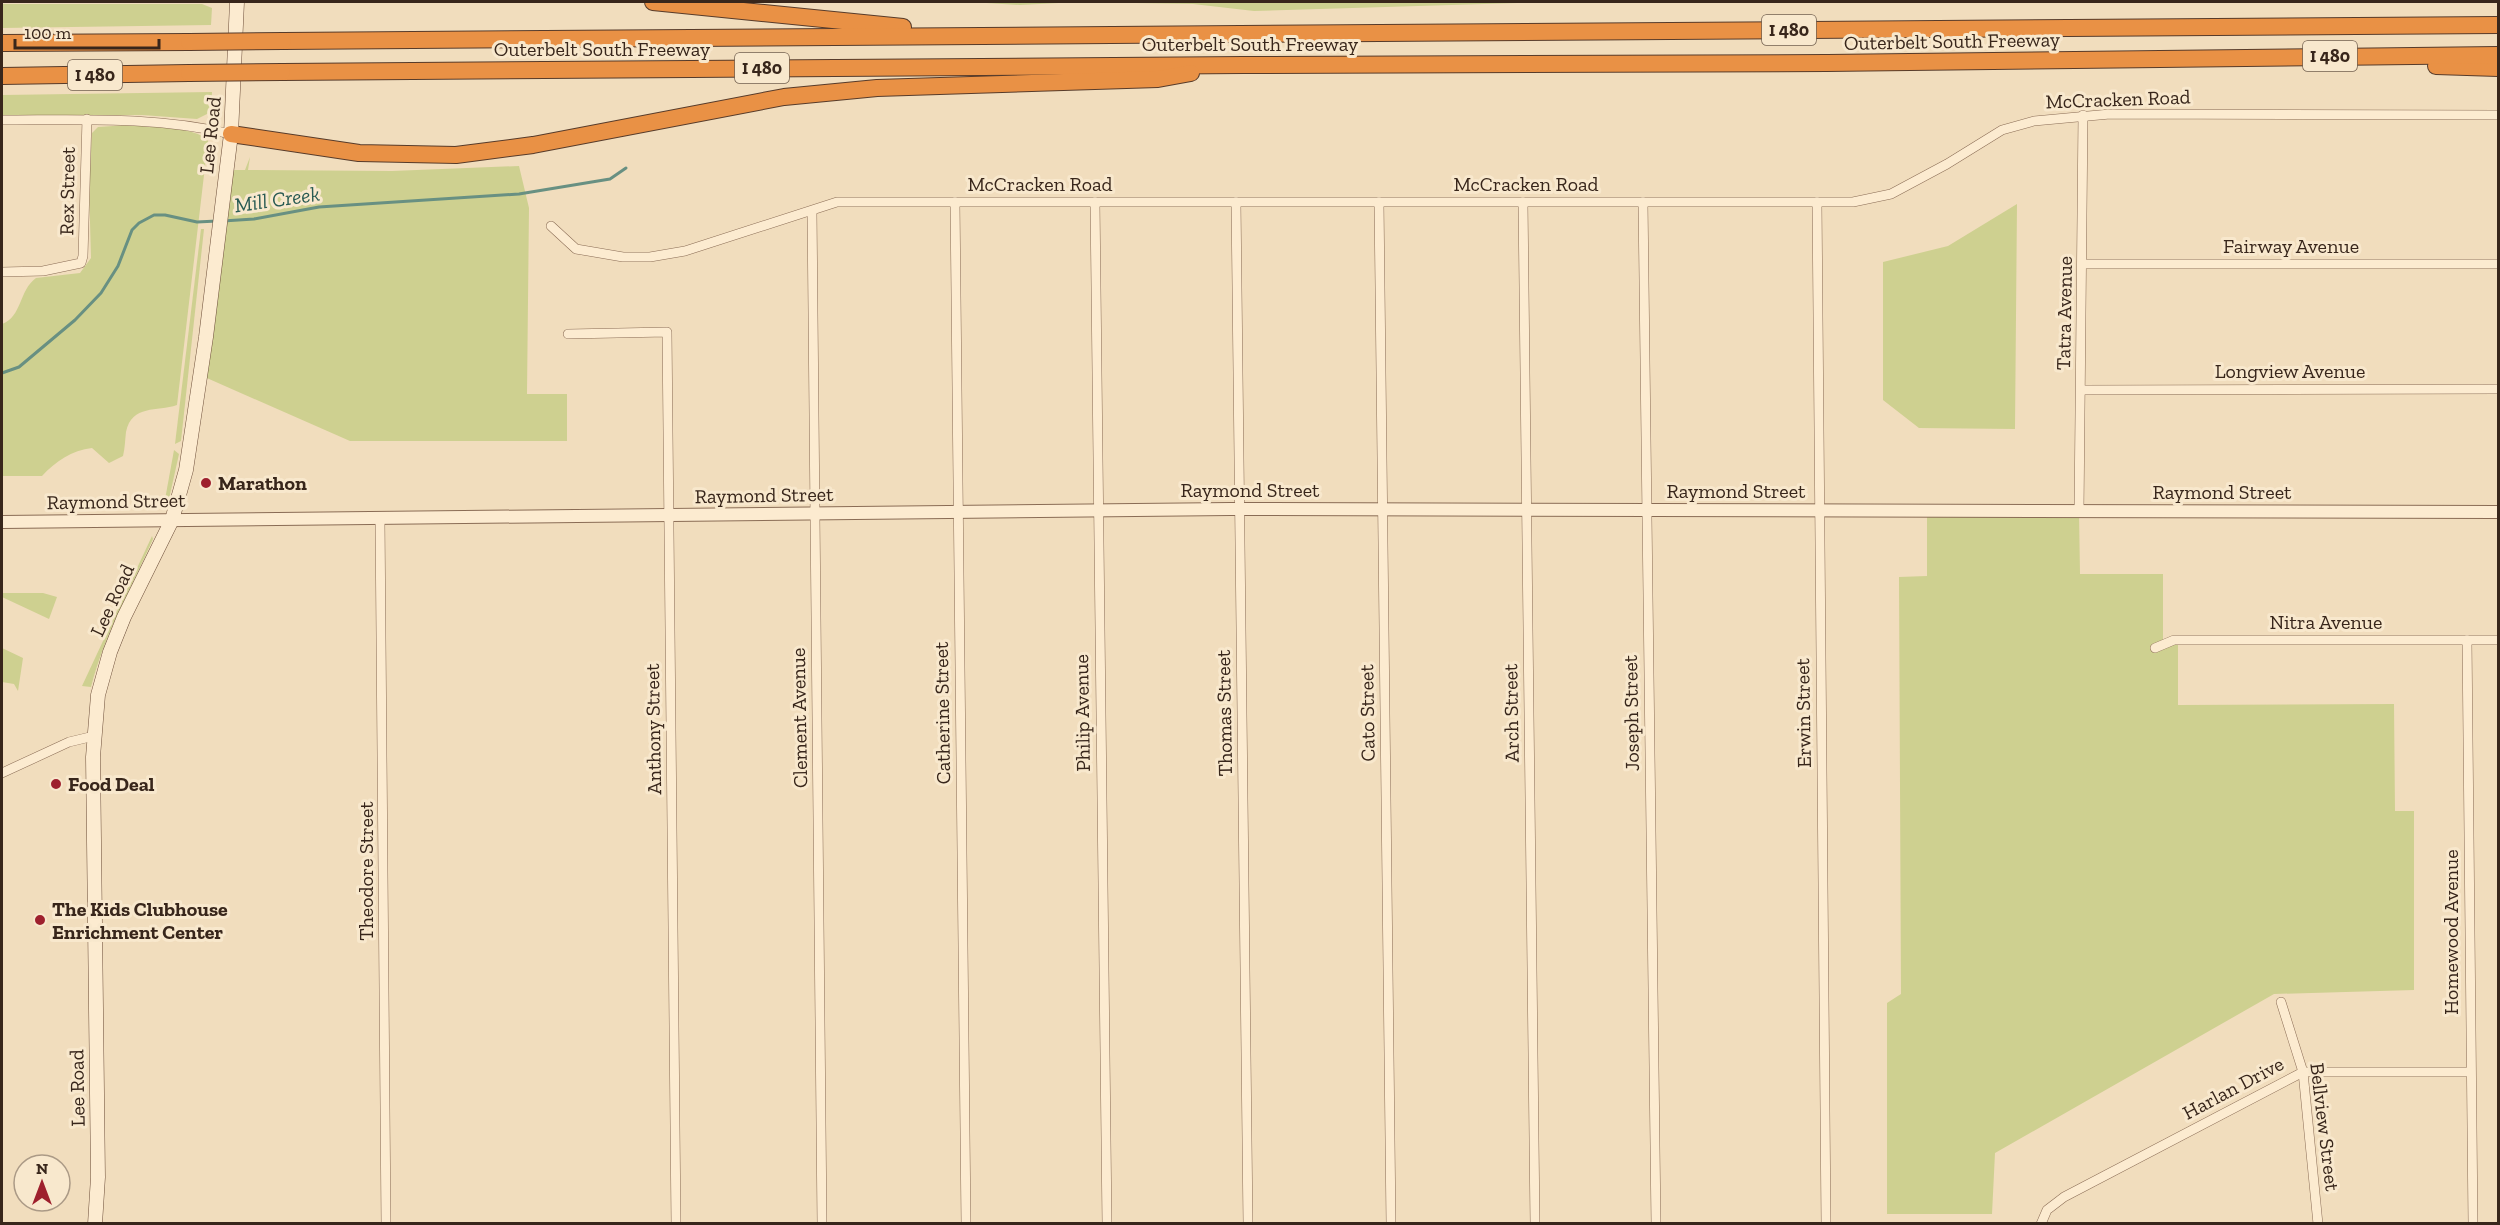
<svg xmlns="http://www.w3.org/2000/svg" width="2500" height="1225" viewBox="0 0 2500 1225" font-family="'Zilla Slab',serif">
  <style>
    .green { fill: #ced090 }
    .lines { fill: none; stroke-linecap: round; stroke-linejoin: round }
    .stream { stroke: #689082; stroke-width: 3 }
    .minor-casing { stroke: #8a6c55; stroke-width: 10 }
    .tertiary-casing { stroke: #8a6c55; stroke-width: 14 }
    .secondary-casing { stroke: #6c4d38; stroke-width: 15 }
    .motorway-casing { stroke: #573b2a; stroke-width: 18 }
    .minor { stroke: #fcebd0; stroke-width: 9 }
    .tertiary { stroke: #fcebd0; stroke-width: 12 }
    .secondary { stroke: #fcebd0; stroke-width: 14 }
    .motorway { stroke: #e99145; stroke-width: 16 }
    .motorway-bridge-casing { stroke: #573b2a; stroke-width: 18; stroke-linecap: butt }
    .motorway-bridge { stroke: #e99145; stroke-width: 16 }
    .poi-dot { fill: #9e202d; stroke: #f8e8cd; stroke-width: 2 }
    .labels { text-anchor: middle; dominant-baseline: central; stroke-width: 6; stroke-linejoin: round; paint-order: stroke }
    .shield { fill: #f8e8cd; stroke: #726050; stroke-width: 1.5 }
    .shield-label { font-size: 18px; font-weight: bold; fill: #38261b }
    .street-label { font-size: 20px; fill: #38261b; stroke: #f8e8cd }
    .poi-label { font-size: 20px; font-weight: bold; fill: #38261b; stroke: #f8e8cd; text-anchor: start }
    .water-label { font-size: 21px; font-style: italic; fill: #285a52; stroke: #f8e8cd }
  </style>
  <rect width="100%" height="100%" fill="#f1ddbd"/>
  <g class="green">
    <path d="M 970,2 L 1554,2 L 1254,11 L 1193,4 L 1078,2 L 1020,5 Z"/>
    <path d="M 2,4 L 202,4 L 212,8 L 211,25 L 2,28 Z"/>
    <path d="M 212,92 L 211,112 L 197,119 L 142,115 L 2,116 L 2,95 Z"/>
    <path d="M 128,125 C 148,127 196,126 208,141 L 177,405 C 157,412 132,404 126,432 C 125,440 125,448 123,456 L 109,463 L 92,448 C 72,450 55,462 42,476 L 2,476 L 2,324 C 22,317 19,290 36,278 L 80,273 L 91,258 L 89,186 L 92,133 L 98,127 Z"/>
    <path d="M 250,157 L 248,170 L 392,171 L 519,166 L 529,208 L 527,394 L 567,394 L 567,441 L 350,441 L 200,375 L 227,170 L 245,170 Z"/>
    <path d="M 2017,204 L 2015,429 L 1919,428 L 1883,400 L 1883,262 L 1948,246 Z"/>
    <path d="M 201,229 L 204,229 L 181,441 L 175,444 Z"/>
    <path d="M 174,450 L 179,454 L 167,508 L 164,505 Z"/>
    <path d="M 1927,511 L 2079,512 L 2080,574 L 2163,574 L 2163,644 L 2178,640 L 2178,705 L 2394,704 L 2395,811 L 2414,811 L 2414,990 L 2274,994 L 1995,1153 L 1992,1214 L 1887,1214 L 1887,1003 L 1901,994 L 1899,577 L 1927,576 Z"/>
    <path d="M 152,536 L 153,539 C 130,591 106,630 91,687 L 82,686 Z"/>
    <path d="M 2,593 L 43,593 L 57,597 L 49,619 L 2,597 Z"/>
    <path d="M 2,648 L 23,658 L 18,691 L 14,684 L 2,682 Z"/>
  </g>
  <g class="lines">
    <g class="stream">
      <path d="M 223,221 L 254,219 L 319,207 L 519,194 L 610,179 L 626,168"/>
      <path d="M 2,373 L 19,367 L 75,320 L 101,293 L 118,266 L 132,230 L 139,223 L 154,215 L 165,215 L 197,222 L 217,221"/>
    </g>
    <defs>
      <g id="minor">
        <path d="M 2,120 C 79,120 155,116 231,134"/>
        <path d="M 955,202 L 966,1224"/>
        <path d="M 1095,202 L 1107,1224"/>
        <path d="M 1236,202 L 1248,1224"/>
        <path d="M 1379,202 L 1391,1224"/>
        <path d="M 1523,202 L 1535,1224"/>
        <path d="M 1643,202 L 1656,1224"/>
        <path d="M 1817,202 L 1826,1224"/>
        <path d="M 812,211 L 822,1224"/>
        <path d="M 551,226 L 576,249 L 623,257 L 650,257 L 685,251 L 837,202 L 1853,202 L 1891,194 L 1947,164 L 2002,130 L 2034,121 L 2110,114 L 2498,115"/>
        <path d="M 2083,264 L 2498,264"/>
        <path d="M 2,272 L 43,271 L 81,263 L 83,256 L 87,119"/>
        <path d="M 568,334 L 667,332 L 676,1224"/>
        <path d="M 2081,390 L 2498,389"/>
        <path d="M 2079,512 L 2083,115"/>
        <path d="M 380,519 L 386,1224"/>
        <path d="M 2467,640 L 2473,1224"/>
        <path d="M 2155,648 L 2174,640 L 2498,640"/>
        <path d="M 2,773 L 69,742 L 94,736"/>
        <path d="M 2281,1002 L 2303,1072 L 2318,1224"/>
        <path d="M 2041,1224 L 2047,1210 L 2064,1197 L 2303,1072 L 2470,1072"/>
      </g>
      <path id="tertiary" d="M 2,522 L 1230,509 L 2498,512"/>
      <path id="secondary" d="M 95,1224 L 98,1177 L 93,757 L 98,695 L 110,652 L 124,617 L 172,520 L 186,470 L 206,337 L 231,134 L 237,2"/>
      <g id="motorway">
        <path d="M 653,2 L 903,27"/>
        <path d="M 283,41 L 2498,25"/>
        <path d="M 2,43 L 189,42"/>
        <path d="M 2436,66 L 2498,68"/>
        <path d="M 282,72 L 1243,65 L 1827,63 L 2498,55"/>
        <path d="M 2,76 L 189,73"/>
        <path d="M 231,134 L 359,153 L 456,155 L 533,145 L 784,97 L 877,88 L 1158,79 L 1191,73"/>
      </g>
    </defs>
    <use href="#minor" class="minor-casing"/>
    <use href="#tertiary" class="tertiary-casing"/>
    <use href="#secondary" class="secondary-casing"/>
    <use href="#motorway" class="motorway-casing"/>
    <use href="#minor" class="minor"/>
    <use href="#tertiary" class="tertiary"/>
    <use href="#secondary" class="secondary"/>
    <use href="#motorway" class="motorway"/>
    <defs>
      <g id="motorway-bridge">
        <path d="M 189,42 L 283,41"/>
        <path d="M 189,73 L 282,72"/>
      </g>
    </defs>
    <use href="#motorway-bridge" class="motorway-bridge-casing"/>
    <use href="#motorway-bridge" class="motorway-bridge"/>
  </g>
  <g class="poi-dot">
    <circle cx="206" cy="483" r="6"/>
    <circle cx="56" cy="784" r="6"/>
    <circle cx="40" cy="920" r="6"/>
  </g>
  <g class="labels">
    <g class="shield">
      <rect x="1762" y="15" width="54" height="30" rx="4.5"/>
      <rect x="2303" y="41" width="54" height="30" rx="4.5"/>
      <rect x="735" y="53" width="54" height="30" rx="4.5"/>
      <rect x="68" y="60" width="54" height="30" rx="4.5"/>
    </g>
    <g class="shield-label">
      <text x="1789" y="30">I 480</text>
      <text x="2330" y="56">I 480</text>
      <text x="762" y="68">I 480</text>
      <text x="95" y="75">I 480</text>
    </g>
    <g class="street-label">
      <text transform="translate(1952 41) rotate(-1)">Outerbelt South Freeway</text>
      <text x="1250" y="44">Outerbelt South Freeway</text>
      <text x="602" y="49">Outerbelt South Freeway</text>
      <text transform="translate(2118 99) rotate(-2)">McCracken Road</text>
      <text transform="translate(210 135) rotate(-84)">Lee Road</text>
      <text x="1040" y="184">McCracken Road</text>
      <text x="1526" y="184">McCracken Road</text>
      <text transform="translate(67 191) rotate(-89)">Rex Street</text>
      <text x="2291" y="246">Fairway Avenue</text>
      <text transform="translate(2064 313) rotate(-89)">Tatra Avenue</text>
      <text x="2290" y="371">Longview Avenue</text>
      <text x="1250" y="490">Raymond Street</text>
      <text x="1736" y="491">Raymond Street</text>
      <text x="2222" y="492">Raymond Street</text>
      <text transform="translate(764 495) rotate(-1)">Raymond Street</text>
      <text transform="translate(116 501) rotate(-1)">Raymond Street</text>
      <text transform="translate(112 600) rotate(-65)">Lee Road</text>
      <text x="2326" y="622">Nitra Avenue</text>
      <text transform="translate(942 713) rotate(-91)">Catherine Street</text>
      <text transform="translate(1082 713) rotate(-91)">Philip Avenue</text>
      <text transform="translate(1224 713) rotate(-91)">Thomas Street</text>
      <text transform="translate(1367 713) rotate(-91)">Cato Street</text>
      <text transform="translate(1511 713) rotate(-91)">Arch Street</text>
      <text transform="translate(1631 713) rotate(-91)">Joseph Street</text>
      <text transform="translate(1803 713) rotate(-91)">Erwin Street</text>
      <text transform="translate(799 718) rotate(-91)">Clement Avenue</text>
      <text transform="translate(653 729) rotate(-91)">Anthony Street</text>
      <text transform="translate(366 871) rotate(-90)">Theodore Street</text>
      <text transform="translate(2451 932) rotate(-90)">Homewood Avenue</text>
      <text transform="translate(77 1088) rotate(-91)">Lee Road</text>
      <text transform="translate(2233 1088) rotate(-28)">Harlan Drive</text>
      <text transform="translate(2325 1127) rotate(83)">Bellview Street</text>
    </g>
    <g class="poi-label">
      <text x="218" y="483">Marathon</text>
      <text x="68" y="784">Food Deal</text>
      <text x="52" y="909">The Kids Clubhouse<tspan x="52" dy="23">Enrichment Center</tspan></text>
    </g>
    <g class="water-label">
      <text transform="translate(277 199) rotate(-8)">Mill Creek</text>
    </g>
  </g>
  <rect width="2500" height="1225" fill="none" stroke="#38261b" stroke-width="6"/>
  <g transform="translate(42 1183)"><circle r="28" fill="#f8e8cd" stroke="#ab9a86" stroke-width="1.5"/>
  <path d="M0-4.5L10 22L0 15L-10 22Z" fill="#9e202d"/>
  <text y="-9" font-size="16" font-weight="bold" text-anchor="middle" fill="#38261b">N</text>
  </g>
  <path d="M15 39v9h144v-9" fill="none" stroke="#38261b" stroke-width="3"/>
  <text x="24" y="39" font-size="18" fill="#38261b" stroke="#f8e8cd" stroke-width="4.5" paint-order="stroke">100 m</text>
</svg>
